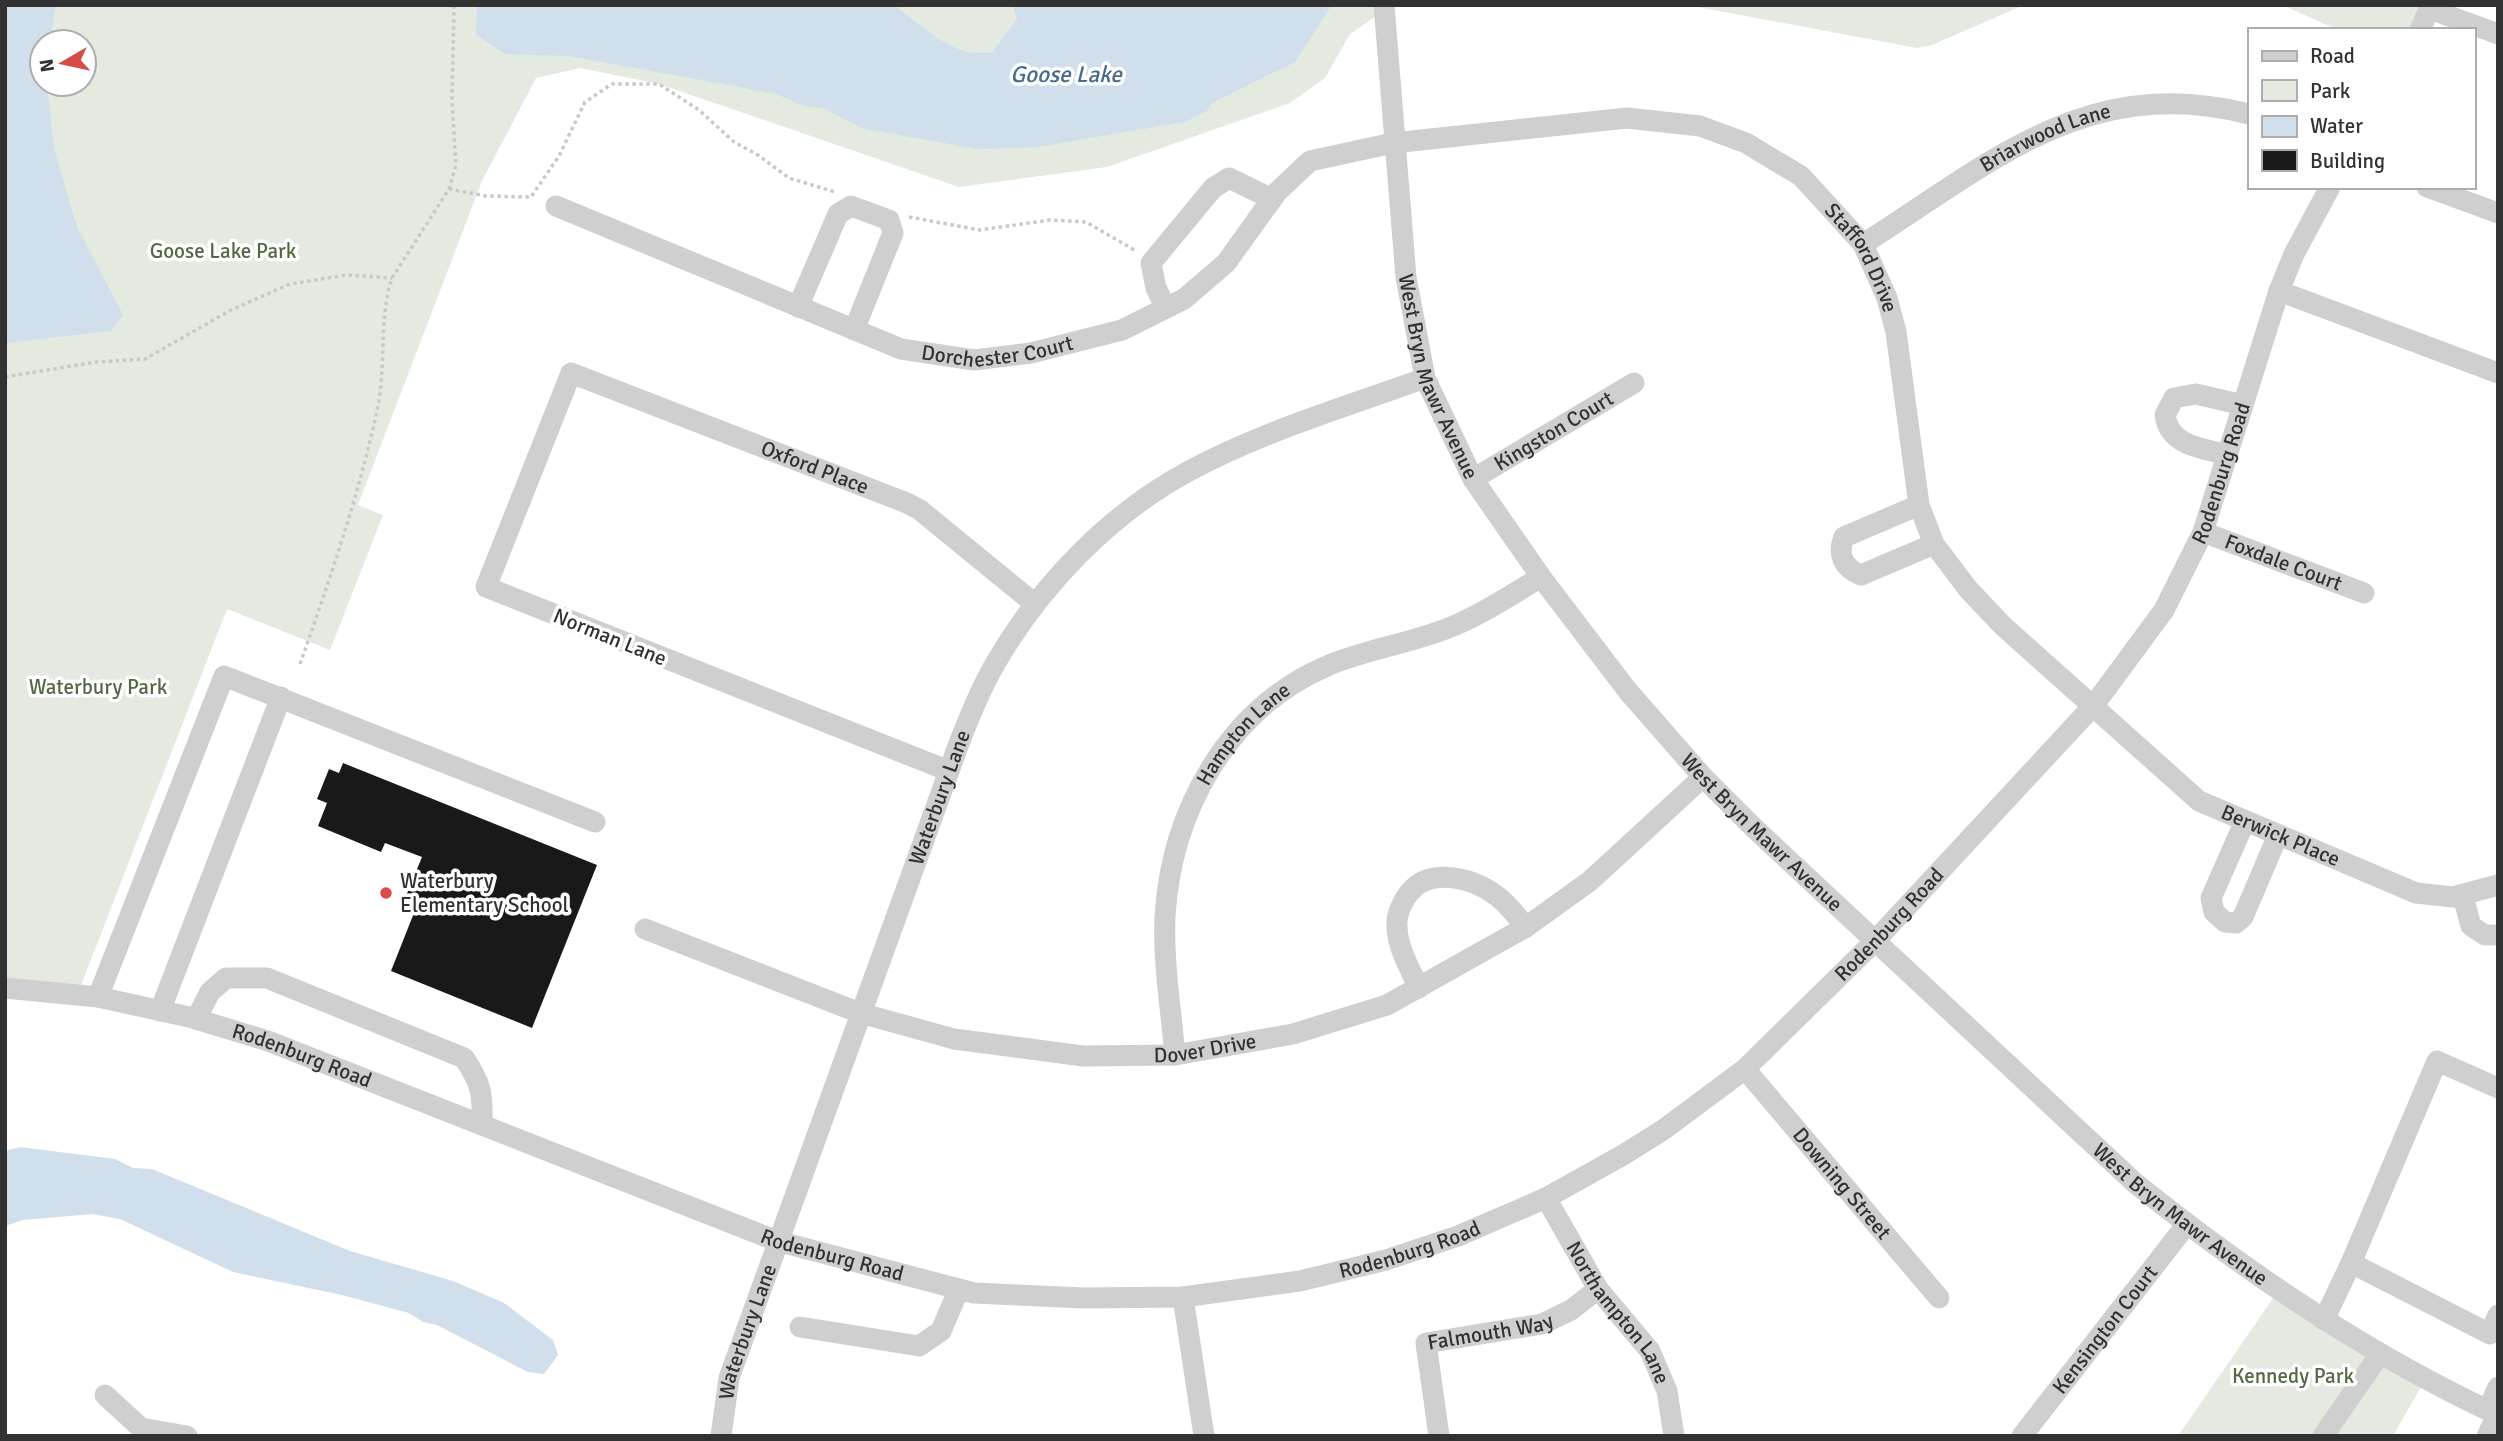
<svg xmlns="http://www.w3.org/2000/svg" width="2503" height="1441" viewBox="0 0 2503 1441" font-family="Signika,sans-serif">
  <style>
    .green { fill: #e4eadf; fill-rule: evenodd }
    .water { fill: #d1deeb }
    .building { fill: #191919 }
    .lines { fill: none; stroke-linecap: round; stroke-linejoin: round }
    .path { stroke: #c9c9c9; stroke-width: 3.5; stroke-dasharray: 3.5 3.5; stroke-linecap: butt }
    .minor { stroke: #cfcfcf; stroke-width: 21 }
    .poi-dot { fill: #d64c47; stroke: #fff; stroke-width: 2.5 }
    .labels { text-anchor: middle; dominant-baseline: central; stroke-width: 7; stroke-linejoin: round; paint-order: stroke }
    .street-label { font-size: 21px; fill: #323232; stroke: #fff }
    .park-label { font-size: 21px; fill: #516a43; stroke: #fff }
    .poi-label { font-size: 21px; fill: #323232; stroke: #fff; text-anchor: start }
    .water-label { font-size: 23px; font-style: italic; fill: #476a8e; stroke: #fff }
  </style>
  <rect width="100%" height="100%" fill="#fff"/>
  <g class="green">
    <path d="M 5,5 L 1392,5 L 1350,34 L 1325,78 L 1290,103 L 1107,167 L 959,187 L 659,84 L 580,68 L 536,78 L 482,181 L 358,505 L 383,515 L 330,650 L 227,609 L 80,988 L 5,988 ZM 42,42 L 84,42 L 84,84 L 42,84 Z"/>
    <path d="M 1687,5 L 2024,5 L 1932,45 L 1917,48 Z"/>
    <path d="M 2282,5 L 2431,5 L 2420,30 L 2338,30 Z"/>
    <path d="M 2276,1294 L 2422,1385 L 2393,1436 L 2178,1436 Z"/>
  </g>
  <g class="water">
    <path d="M 5,5 L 56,5 L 50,42 L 42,42 L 42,84 L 47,84 L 54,149 L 77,227 L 123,315 L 111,331 L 5,343 Z"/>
    <path d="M 477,5 L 894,5 C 915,21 939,43 964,51 C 974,54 983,52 992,53 L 1017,19 L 1013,5 L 1331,6 L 1295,62 L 1212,103 L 1207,111 L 1185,122 L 1037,147 L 977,149 L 862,128 L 823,108 L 804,106 L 776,94 L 724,84 L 569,56 L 505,54 L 476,35 Z"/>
    <path d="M 20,1147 L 115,1159 L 133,1168 L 152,1169 L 350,1251 L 453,1281 L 504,1303 L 553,1340 L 558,1355 L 544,1374 L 528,1372 L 437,1325 L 423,1322 L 409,1313 L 342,1295 L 233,1272 L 120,1219 L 93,1214 L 23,1220 L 5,1226 L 5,1151 Z"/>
  </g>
  <path class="building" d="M 343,763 L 597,865 L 532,1028 L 391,971 L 414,913 L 401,908 L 422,857 L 385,843 L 381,852 L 318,826 L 327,803 L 317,799 L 329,769 L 339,773 Z"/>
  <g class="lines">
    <g class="path">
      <path d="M 449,189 L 486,196 L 531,197 L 559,156 L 585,102 L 612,84 L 659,84 L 699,110 L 734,142 L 758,155 L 789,178 L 835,192"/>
      <path d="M 909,217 L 980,230 L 1050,220 L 1086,222 L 1136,251"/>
      <path d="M 5,377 L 96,362 L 145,359 L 231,310 L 290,284 L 347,275 L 392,278"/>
      <path d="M 300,664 C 329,581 359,496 377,410 C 387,366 378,320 392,278 L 449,189 L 456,165 L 452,100 L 454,5"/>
    </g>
    <g class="minor">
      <path id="s1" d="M 1384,5 L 1406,277 L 1425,378 L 1473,479 L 1541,577 L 1627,690 L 1703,777 L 1754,828 L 2135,1183 C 2247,1273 2367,1354 2498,1415"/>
      <path d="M 2430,9 L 2498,34"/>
      <path d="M 2420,30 L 2431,5"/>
      <path d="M 2427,187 L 2498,213"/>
      <path id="s2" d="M 556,206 L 901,349 L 974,360 L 1031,353 L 1122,330 L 1184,299 L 1226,263 L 1277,192 L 1310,161 L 1393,143 L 1627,118 L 1700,126 L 1746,143 L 1801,176 L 1863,244 L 1887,298 L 1896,332 L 1919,505 L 1934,544 L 1968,589 L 2003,626 L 2199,801 L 2416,893 L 2453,897 L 2498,885"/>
      <path id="s3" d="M 1863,244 C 1991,163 2087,73 2249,114"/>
      <path d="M 2279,291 L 2498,373"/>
      <path d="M 798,307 L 838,214 L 851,206 L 889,220 L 893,233 L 854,330"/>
      <path d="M 1166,308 L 1156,288 L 1151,263 L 1213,188 L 1229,178 L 1272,199"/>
      <path d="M 2228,455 C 2202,448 2169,446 2165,415 L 2174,398 L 2196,394 L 2243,405"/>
      <path id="s4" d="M 1473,479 L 1634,383"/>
      <path d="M 1919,505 L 1844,537 C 1837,554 1843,568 1861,575 L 1934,544"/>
      <path id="s5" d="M 2203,532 L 2364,593"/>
      <path id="s6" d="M 949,771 L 486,587 L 571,373 L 907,503 L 920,510 L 1035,604"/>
      <path d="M 2245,821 L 2211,898 L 2214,912 L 2225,922 L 2236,923 L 2243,917 L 2278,835"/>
      <path d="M 2463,896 L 2471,926 L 2485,935 L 2498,935"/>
      <path id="s7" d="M 645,929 L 860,1013 L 954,1039 L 1083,1056 L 1175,1055 L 1293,1034 L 1387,1005 L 1526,927 L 1590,881 L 1703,777"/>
      <path id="s8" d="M 5,988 L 98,997 L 189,1017 L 268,1041 L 777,1241 L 974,1293 L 1084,1298 L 1183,1297 L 1300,1281 L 1386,1260 L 1458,1236 L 1546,1198 L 1623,1155 L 1663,1130 L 1745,1069 L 1874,942 L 2094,705 L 2164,610 L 2203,532 L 2279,291 L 2294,254 L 2330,187"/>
      <path d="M 1419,988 C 1410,969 1398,949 1397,927 C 1396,915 1402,902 1409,893 C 1430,866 1473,878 1497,896 C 1508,904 1517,917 1526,927"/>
      <path d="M 98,997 L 224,676 L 595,822"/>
      <path d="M 160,1011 L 281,697"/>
      <path d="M 196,1019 L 210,992 L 226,978 L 267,978 L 464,1058 C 481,1083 483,1093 482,1124"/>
      <path id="s9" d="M 1175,1055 C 1171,1010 1163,962 1165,917 C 1171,812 1227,709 1327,666 C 1369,648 1416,643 1458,624 C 1488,611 1514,593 1541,577"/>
      <path id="s10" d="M 1745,1069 L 1939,1298"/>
      <path id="s11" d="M 1546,1198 L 1598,1289 L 1650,1351 L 1667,1391 L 1674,1436"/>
      <path d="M 2351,1263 L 2437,1061 L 2498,1088"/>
      <path d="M 1183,1297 L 1204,1436"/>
      <path d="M 2324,1320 L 2351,1263 L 2490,1334 L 2498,1315"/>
      <path d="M 800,1327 L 919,1346 L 941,1331 L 959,1289"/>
      <path d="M 105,1395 L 141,1428 L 187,1436"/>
      <path d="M 2488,1410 L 2498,1387"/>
      <path id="s12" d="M 721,1436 L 729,1378 L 949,771 C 962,734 976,697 995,664 C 1040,586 1109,514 1189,471 C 1263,431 1346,407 1425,378"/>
      <path id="s13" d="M 1439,1436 L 1426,1343 L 1542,1324 L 1571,1310 L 1598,1289"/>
      <path id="s14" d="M 2022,1436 L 2187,1224"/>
      <path d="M 2323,1436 L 2380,1354"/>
      <path d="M 2487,1436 L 2497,1415"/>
    </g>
  </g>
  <circle class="poi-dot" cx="386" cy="893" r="7"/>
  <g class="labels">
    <g class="street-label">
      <text stroke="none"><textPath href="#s3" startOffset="212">Briarwood Lane</textPath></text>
      <text stroke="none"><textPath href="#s2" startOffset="1466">Stafford Drive</textPath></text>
      <text stroke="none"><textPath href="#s2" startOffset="471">Dorchester Court</textPath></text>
      <text stroke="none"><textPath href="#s1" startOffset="378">West Bryn Mawr Avenue</textPath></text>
      <text stroke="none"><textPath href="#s4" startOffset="94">Kingston Court</textPath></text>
      <text stroke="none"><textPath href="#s6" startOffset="990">Oxford Place</textPath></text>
      <text stroke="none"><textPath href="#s8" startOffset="2616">Rodenburg Road</textPath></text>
      <text stroke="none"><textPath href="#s5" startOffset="86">Foxdale Court</textPath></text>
      <text transform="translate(610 637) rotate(22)">Norman Lane</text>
      <text stroke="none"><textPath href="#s9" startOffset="343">Hampton Lane</textPath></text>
      <text stroke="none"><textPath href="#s12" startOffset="676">Waterbury Lane</textPath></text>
      <text stroke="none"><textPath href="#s1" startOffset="945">West Bryn Mawr Avenue</textPath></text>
      <text stroke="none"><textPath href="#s2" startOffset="2224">Berwick Place</textPath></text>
      <text stroke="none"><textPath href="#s8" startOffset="2049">Rodenburg Road</textPath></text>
      <text stroke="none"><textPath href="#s7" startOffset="581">Dover Drive</textPath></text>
      <text stroke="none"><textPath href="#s8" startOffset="306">Rodenburg Road</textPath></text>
      <text stroke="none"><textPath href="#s10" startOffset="150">Downing Street</textPath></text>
      <text stroke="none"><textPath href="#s1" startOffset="1512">West Bryn Mawr Avenue</textPath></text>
      <text stroke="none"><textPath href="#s8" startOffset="1461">Rodenburg Road</textPath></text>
      <text stroke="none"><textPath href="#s8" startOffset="873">Rodenburg Road</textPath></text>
      <text stroke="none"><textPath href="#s11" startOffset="136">Northampton Lane</textPath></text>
      <text stroke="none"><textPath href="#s14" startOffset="135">Kensington Court</textPath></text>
      <text stroke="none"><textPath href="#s12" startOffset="108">Waterbury Lane</textPath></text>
      <text stroke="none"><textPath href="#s13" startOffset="159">Falmouth Way</textPath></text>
    </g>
    <g class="park-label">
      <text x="223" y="251">Goose Lake Park</text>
      <text x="98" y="687">Waterbury Park</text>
      <text x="2293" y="1376">Kennedy Park</text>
    </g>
    <g class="poi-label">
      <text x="400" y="881">Waterbury<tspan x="400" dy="24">Elementary School</tspan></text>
    </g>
    <g class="water-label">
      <text x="1066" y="74">Goose Lake</text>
    </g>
  </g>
  <rect width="2503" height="1441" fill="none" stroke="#323232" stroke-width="14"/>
  <rect x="2248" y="28" width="228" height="161" fill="#ffffff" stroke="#adadad" stroke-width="2"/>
  <rect x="2262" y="51" width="35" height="10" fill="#cfcfcf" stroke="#adadad" stroke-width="2"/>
  <text x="2310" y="63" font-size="21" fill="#323232">Road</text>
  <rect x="2262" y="80" width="35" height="21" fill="#e4eadf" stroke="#adadad" stroke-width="2"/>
  <text x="2310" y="98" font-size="21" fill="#323232">Park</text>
  <rect x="2262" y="116" width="35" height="21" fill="#d1deeb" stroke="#adadad" stroke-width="2"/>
  <text x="2310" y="133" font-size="21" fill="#323232">Water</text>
  <rect x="2262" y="150" width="35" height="21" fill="#191919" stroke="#adadad" stroke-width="2"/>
  <text x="2310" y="168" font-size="21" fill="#323232">Building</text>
  <g transform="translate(63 63) rotate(261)"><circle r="33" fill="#ffffff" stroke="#adadad" stroke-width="2"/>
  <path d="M0-5L12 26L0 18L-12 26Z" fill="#d64c47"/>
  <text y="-10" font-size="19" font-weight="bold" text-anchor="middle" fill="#323232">N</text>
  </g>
</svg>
